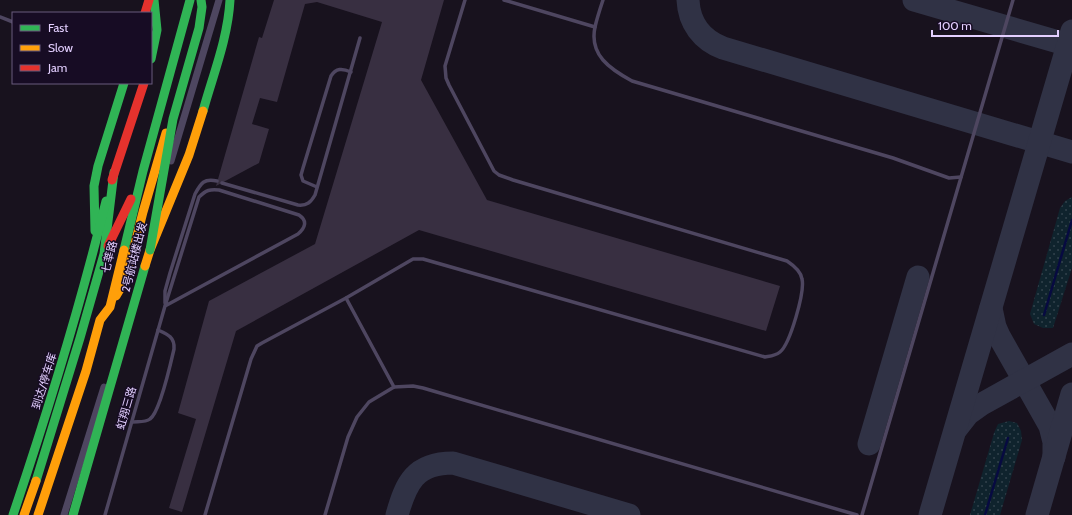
<svg xmlns="http://www.w3.org/2000/svg" width="1072" height="515" viewBox="0 0 1072 515" font-family="Cabin,'Noto Sans SC',sans-serif">
  <style>
    .grass { fill: url(#grass-dots) }
    .lines { fill: none; stroke-linecap: round; stroke-linejoin: round }
    .stream { stroke: #070a41; stroke-width: 2.5 }
    .taxiway { stroke: #303245; stroke-width: 23 }
    .building { fill: #382f41 }
    .lane { stroke: #4e4660; stroke-width: 3.5 }
    .street { stroke: #4e4660; stroke-width: 7 }
    .fast { stroke: #30b455; stroke-width: 9 }
    .slow { stroke: #ff9f0a; stroke-width: 9 }
    .jam { stroke: #e5322d; stroke-width: 9 }
    .fast-bridge { stroke: #30b455; stroke-width: 9 }
    .labels { text-anchor: middle; dominant-baseline: central; stroke-width: 3; stroke-linejoin: round; paint-order: stroke }
    .street-label { font-size: 11px; fill: #e3cfff; stroke: #170c24 }
  </style>
  <defs>
    <pattern id="grass-dots" width="8" height="8" patternUnits="userSpaceOnUse"><rect width="8" height="8" fill="#0f232d"/><path d="M2 2h.1M6 6h.1" fill="none" stroke="#32424c" stroke-width="1.8" stroke-linecap="round"/></pattern>
  </defs>
  <rect width="100%" height="100%" fill="#18121e"/>
  <g class="grass">
    <path d="M 1072,197 L 1072,268 L 1053,328 L 1043,328 L 1034,324 L 1030,314 L 1060,208 L 1065,201 Z"/>
    <path d="M 1009,421 L 1017,423 L 1021,431 L 1022,440 L 1000,515 L 970,515 L 994,433 L 998,424 Z"/>
  </g>
  <g class="lines">
    <g class="stream">
      <path d="M 1044,315 L 1072,220"/>
      <path d="M 985,515 L 1008,438"/>
    </g>
    <g class="taxiway">
      <path d="M 688,0 C 689,23 702,40 723,48 L 1072,152"/>
      <path d="M 914,0 L 1072,46"/>
      <path d="M 991,308 L 995,327 L 999,336 L 1050,426 L 1054,442 L 1054,457"/>
      <path d="M 957,428 L 968,414 L 982,404 L 1072,354"/>
      <path d="M 869,444 L 918,277"/>
      <path d="M 397,515 C 406,483 415,463 453,463 L 629,515"/>
      <path d="M 930,515 L 1072,31"/>
      <path d="M 1037,515 L 1072,394"/>
    </g>
  </g>
  <path class="building" d="M 274,0 L 444,0 L 421,80 L 487,200 L 780,286 L 766,331 L 419,230 L 236,331 L 182,512 L 169,508 L 196,419 L 178,413 L 209,301 L 315,244 L 382,22 L 317,2 L 305,4 L 277,102 L 260,98 L 252,124 L 269,129 L 259,163 L 216,186 L 259,37 L 262,38 Z"/>
  <g class="lines">
    <g class="lane">
      <path d="M 504,0 L 595,27"/>
      <path d="M 603,0 C 600,9 597,18 595,27 C 589,55 610,69 632,81 L 893,158 L 949,178 L 961,177"/>
      <path d="M 0,17 L 13,22"/>
      <path d="M 222,183 L 298,205 C 307,206 311,202 315,195 L 360,38"/>
      <path d="M 317,187 L 303,181 L 301,175 L 303,168 L 331,76 C 336,68 342,68 351,72"/>
      <path d="M 346,298 L 394,387"/>
      <path d="M 165,303 L 165,291 L 170,273 L 195,194 C 201,183 204,178 217,181"/>
      <path d="M 132,422 C 137,421 145,423 150,419 C 160,412 171,362 174,349 C 175,337 167,334 158,330"/>
      <path d="M 105,515 L 165,306 L 199,197 C 206,190 210,189 219,190 L 299,215 C 308,221 305,228 298,234 L 165,306"/>
      <path d="M 205,515 L 251,359 L 257,346 L 262,343 L 346,298 L 413,259 L 423,259 L 765,357 C 771,356 775,356 780,352 C 790,344 805,292 802,279 C 801,271 793,265 787,261 L 513,180 L 499,175 L 494,171 L 449,85 L 446,78 L 445,66 L 465,0"/>
      <path d="M 325,515 L 348,437 L 357,417 L 369,402 L 394,387 L 413,386 L 423,388 L 857,515"/>
      <path d="M 862,515 L 1013,0"/>
    </g>
    <g class="street">
      <path d="M 171,161 L 219,0"/>
      <path d="M 64,515 L 104,387"/>
    </g>
    <g class="fast">
      <path d="M 151,59 L 157,30 L 154,0"/>
      <path d="M 203,111 C 213,75 228,38 230,0"/>
      <path d="M 95,231 L 94,186 L 98,166 L 124,83"/>
      <path d="M 124,250 L 143,171 L 190,0"/>
      <path d="M 36,481 L 80,338 L 104,254 L 114,172"/>
      <path d="M 13,515 C 48,411 80,307 106,201"/>
      <path d="M 73,515 L 145,266"/>
    </g>
    <g class="slow">
      <path d="M 145,266 L 150,250 L 189,155 L 203,111"/>
      <path d="M 116,296 L 126,279 L 143,212 L 166,133"/>
      <path d="M 24,515 L 36,481"/>
      <path d="M 38,515 L 86,371 L 100,320 L 110,307 L 124,250"/>
    </g>
    <g class="jam">
      <path d="M 145,13 L 149,0"/>
      <path d="M 112,180 L 144,83"/>
      <path d="M 108,246 L 131,199"/>
    </g>
    <path class="fast-bridge" d="M 150,250 L 173,119 L 199,28 L 202,7 L 201,0"/>
  </g>
  <g class="labels">
    <g class="street-label">
      <text transform="translate(109 257) rotate(-76)">七莘路</text>
      <text transform="translate(134 257) rotate(-76)">2号航站楼出发</text>
      <text transform="translate(44 381) rotate(-73)">到达/停车库</text>
      <text transform="translate(126 408) rotate(-74)">虹翔三路</text>
    </g>
  </g>
  <rect x="12" y="12" width="140" height="72" fill="#170c24" stroke="#695a7c"/>
  <rect x="20" y="25" width="20" height="6" fill="#30b455" stroke="#695a7c"/>
  <text x="48" y="32" font-size="12" fill="#e3cfff">Fast</text>
  <rect x="20" y="45" width="20" height="6" fill="#ff9f0a" stroke="#695a7c"/>
  <text x="48" y="52" font-size="12" fill="#e3cfff">Slow</text>
  <rect x="20" y="65" width="20" height="6" fill="#e5322d" stroke="#695a7c"/>
  <text x="48" y="72" font-size="12" fill="#e3cfff">Jam</text>
  <path d="M932 30v6h126v-6" fill="none" stroke="#e3cfff" stroke-width="2"/>
  <text x="938" y="30" font-size="12" fill="#e3cfff" stroke="#170c24" stroke-width="3" paint-order="stroke">100 m</text>
</svg>
